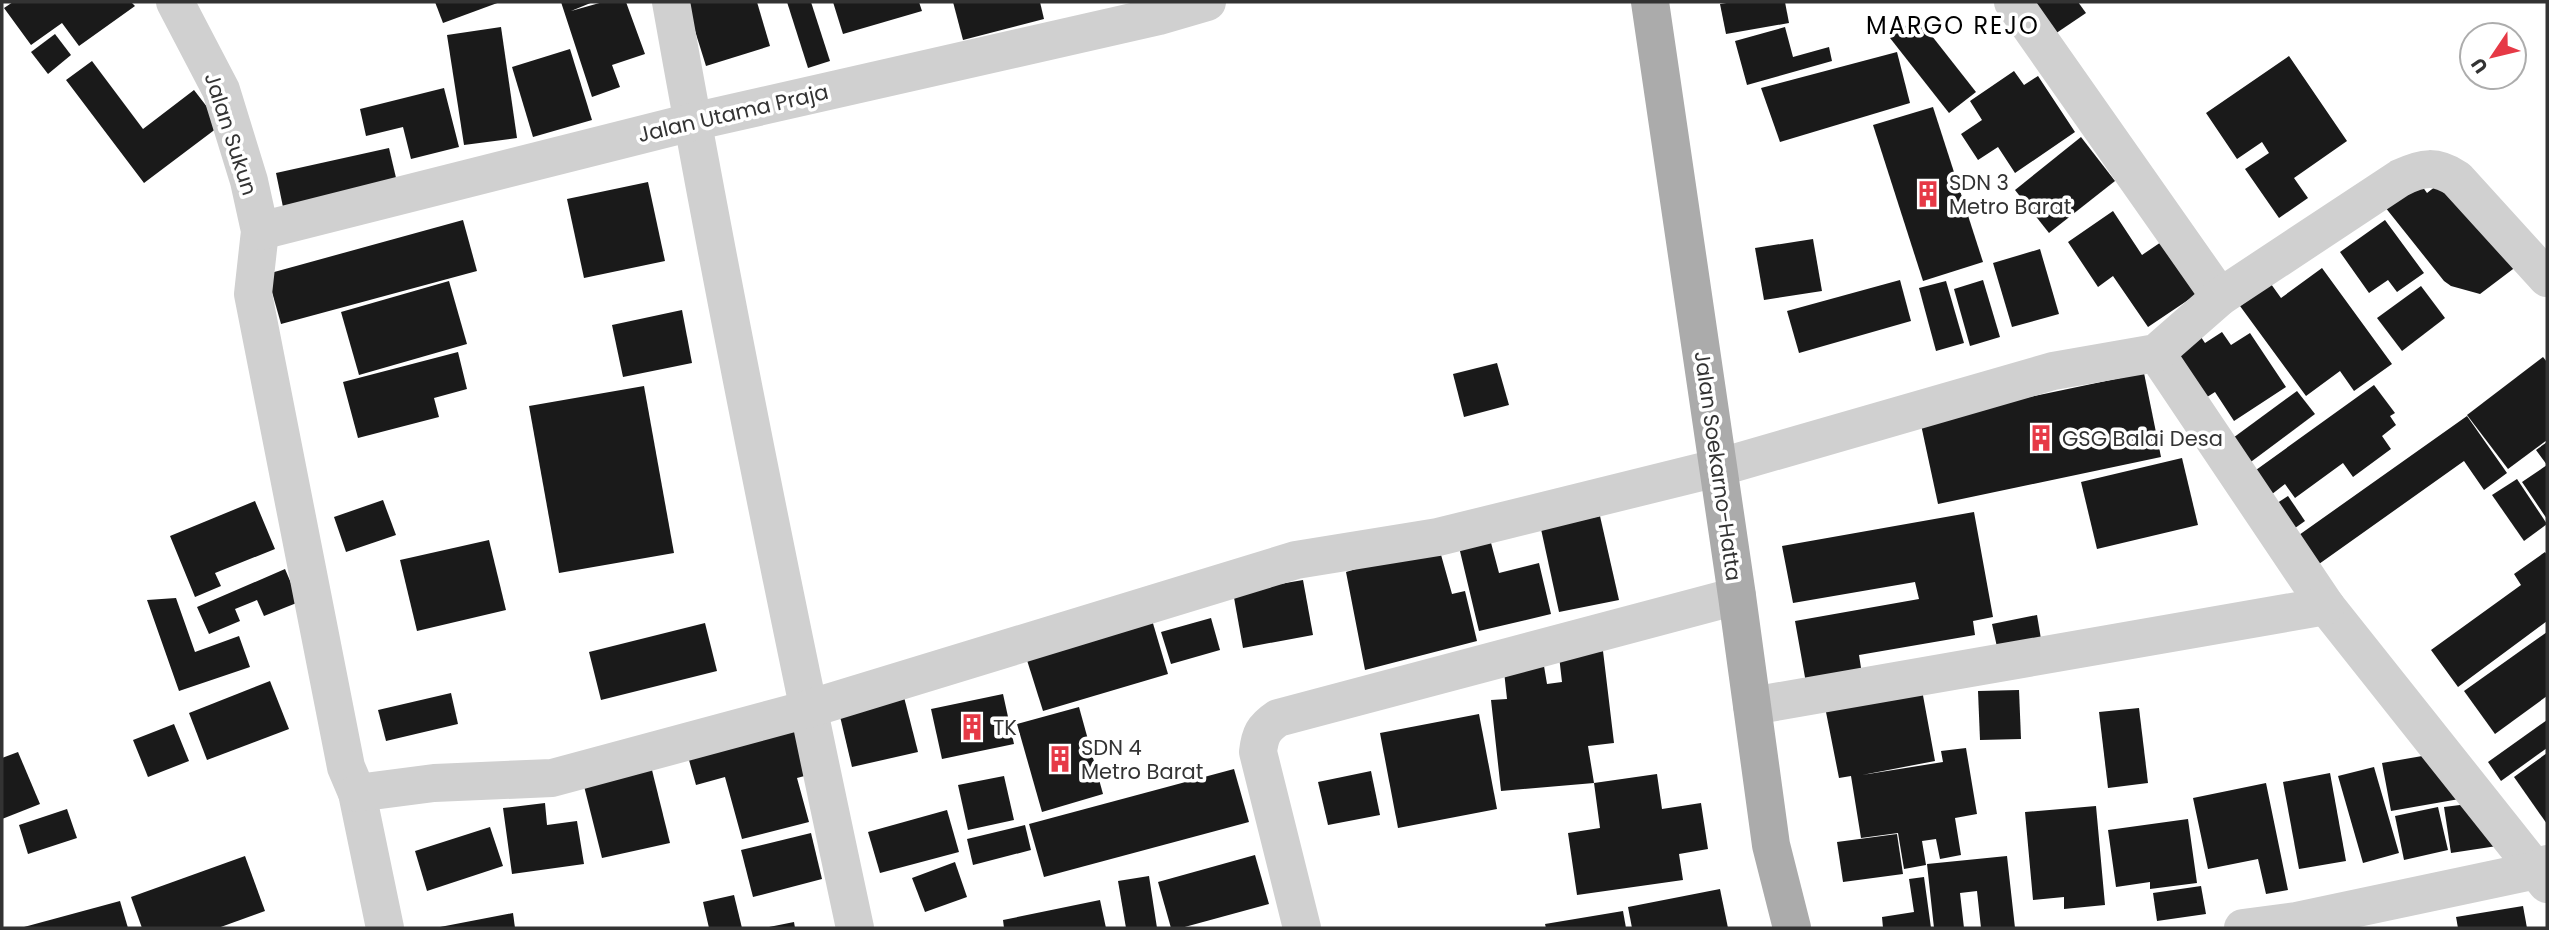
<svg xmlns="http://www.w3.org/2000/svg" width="2549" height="930" viewBox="0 0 2549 930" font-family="Poppins,sans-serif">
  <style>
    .building { fill: #1a1a1a }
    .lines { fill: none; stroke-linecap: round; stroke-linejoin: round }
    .minor { stroke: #d0d0d0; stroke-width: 38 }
    .major { stroke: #ababab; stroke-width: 38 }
    .labels { text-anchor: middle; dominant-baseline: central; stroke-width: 7; stroke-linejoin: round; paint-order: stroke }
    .street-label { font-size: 21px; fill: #333; stroke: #fff }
    .poi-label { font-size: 21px; fill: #333; stroke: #fff; text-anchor: start }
    .quarter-label { font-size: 24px; letter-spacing: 2px; fill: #000; stroke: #fff }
  </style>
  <rect width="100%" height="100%" fill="#fff"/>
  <g class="building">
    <path d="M 13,2 L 131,2 L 135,6 L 79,46 L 62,23 L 31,45 L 4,8 Z"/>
    <path d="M 435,2 L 500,2 L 443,23 Z"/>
    <path d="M 561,2 L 593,2 L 571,11 L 603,2 L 626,2 L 645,54 L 612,65 L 620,87 L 592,97 Z"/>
    <path d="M 686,2 L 757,2 L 770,46 L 706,66 Z"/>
    <path d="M 787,2 L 811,2 L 830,61 L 808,68 Z"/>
    <path d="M 833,2 L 919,2 L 922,11 L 843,34 Z"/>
    <path d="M 953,2 L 1040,2 L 1044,19 L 963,40 Z"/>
    <path d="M 1733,2 L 1785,2 L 1789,23 L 1726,34 L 1720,4 Z"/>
    <path d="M 2024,2 L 2078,2 L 2086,13 L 2049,38 Z"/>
    <path d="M 1917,17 L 1976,92 L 1949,113 L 1890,38 Z"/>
    <path d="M 501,27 L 517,138 L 464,145 L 447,35 Z"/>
    <path d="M 1785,27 L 1793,57 L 1829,47 L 1832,61 L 1747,85 L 1735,41 Z"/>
    <path d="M 55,34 L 71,55 L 48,74 L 31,52 Z"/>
    <path d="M 570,49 L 592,120 L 533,137 L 512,67 Z"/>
    <path d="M 1897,52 L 1910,103 L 1780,142 L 1761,88 Z"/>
    <path d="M 2289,56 L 2347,141 L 2294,178 L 2308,198 L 2279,218 L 2245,169 L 2269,153 L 2262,142 L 2237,159 L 2206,113 Z"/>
    <path d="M 92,61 L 143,129 L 194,90 L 221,125 L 144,183 L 66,80 Z"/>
    <path d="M 2014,71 L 2024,85 L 2038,76 L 2075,132 L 2015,173 L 1998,147 L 1978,160 L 1961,134 L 1982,120 L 1970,101 Z"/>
    <path d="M 444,88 L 459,147 L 411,159 L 403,127 L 366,136 L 360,109 Z"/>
    <path d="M 1933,107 L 1983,262 L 1923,281 L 1873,125 Z"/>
    <path d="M 2081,137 L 2115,181 L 2049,233 L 2015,190 Z"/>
    <path d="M 389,148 L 397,182 L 283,207 L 276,173 Z"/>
    <path d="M 2415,176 L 2427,193 L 2445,179 L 2517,266 L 2480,294 L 2451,286 L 2444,281 L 2381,202 Z"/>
    <path d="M 648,182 L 665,261 L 584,278 L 567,199 Z"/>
    <path d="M 2113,211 L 2142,255 L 2167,238 L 2203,290 L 2148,327 L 2113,276 L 2098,287 L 2068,242 Z"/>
    <path d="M 463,220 L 477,271 L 281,324 L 267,274 Z"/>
    <path d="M 2385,220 L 2424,273 L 2397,292 L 2388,280 L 2369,293 L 2340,252 Z"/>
    <path d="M 1813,239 L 1822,291 L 1764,300 L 1755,248 Z"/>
    <path d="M 2040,249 L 2059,314 L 2012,327 L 1993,263 Z"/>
    <path d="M 2322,268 L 2392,364 L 2354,391 L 2340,371 L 2306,396 L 2240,306 L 2271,284 L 2281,298 Z"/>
    <path d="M 1900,280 L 1911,321 L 1799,353 L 1787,311 Z"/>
    <path d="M 1983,280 L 2000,337 L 1970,346 L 1954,289 Z"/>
    <path d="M 449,281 L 467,344 L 359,375 L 341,312 Z"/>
    <path d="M 1946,281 L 1964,343 L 1936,351 L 1919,288 Z"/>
    <path d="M 2421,286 L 2445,318 L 2402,351 L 2377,318 Z"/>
    <path d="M 682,310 L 692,363 L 623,377 L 612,325 Z"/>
    <path d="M 2222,332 L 2231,345 L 2250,333 L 2286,387 L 2234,421 L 2215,392 L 2196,404 L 2170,364 L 2199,334 L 2205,343 Z"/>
    <path d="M 458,352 L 467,389 L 434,398 L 439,417 L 358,438 L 343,382 Z"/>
    <path d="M 2543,357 L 2547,362 L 2547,440 L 2508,469 L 2467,415 Z"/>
    <path d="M 1497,363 L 1509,405 L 1464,417 L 1453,374 Z"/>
    <path d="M 2144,373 L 2161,457 L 1938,504 L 1920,420 Z"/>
    <path d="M 2374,385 L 2395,413 L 2390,416 L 2396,425 L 2382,436 L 2391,449 L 2353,477 L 2343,463 L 2295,498 L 2285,484 L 2267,498 L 2249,475 Z"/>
    <path d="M 644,386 L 674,553 L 559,573 L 529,406 Z"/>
    <path d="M 2297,391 L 2315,414 L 2240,470 L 2222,446 Z"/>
    <path d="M 2467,416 L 2507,473 L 2484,490 L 2464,461 L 2319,564 L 2299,535 Z"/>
    <path d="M 2547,442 L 2547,519 L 2522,482 L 2547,465 L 2536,450 Z"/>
    <path d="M 2182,458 L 2198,525 L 2097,549 L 2081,482 Z"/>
    <path d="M 2517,479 L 2547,524 L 2524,541 L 2492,495 Z"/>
    <path d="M 2288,496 L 2305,521 L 2288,533 L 2271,507 Z"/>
    <path d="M 383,500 L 396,535 L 346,552 L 334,517 Z"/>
    <path d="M 255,501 L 275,549 L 215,573 L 221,586 L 195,597 L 170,536 Z"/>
    <path d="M 1974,512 L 1993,617 L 1973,621 L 1975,635 L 1859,655 L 1862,674 L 1806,683 L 1795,621 L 1919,599 L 1915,582 L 1793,603 L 1782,546 Z"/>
    <path d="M 1600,516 L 1619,600 L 1559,612 L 1541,529 Z"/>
    <path d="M 1490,539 L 1499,573 L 1539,563 L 1551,614 L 1479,631 L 1459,547 Z"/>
    <path d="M 489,540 L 506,610 L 417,631 L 400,560 Z"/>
    <path d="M 1438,544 L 1452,594 L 1465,591 L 1477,641 L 1365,670 L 1346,572 Z"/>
    <path d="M 2545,552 L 2547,555 L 2547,621 L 2458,687 L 2431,650 L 2521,585 L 2514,574 Z"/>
    <path d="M 285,569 L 299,602 L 264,616 L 257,600 L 235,609 L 240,621 L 209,634 L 197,607 Z"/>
    <path d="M 1303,580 L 1313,635 L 1243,648 L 1233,592 Z"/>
    <path d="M 176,598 L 195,652 L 239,636 L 250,667 L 179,691 L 147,600 Z"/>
    <path d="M 2037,615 L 2041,639 L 1997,647 L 1992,624 Z"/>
    <path d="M 1211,618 L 1220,650 L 1171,664 L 1161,632 Z"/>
    <path d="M 1152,620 L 1168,674 L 1043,711 L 1026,657 Z"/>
    <path d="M 705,623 L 717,671 L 601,700 L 589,652 Z"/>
    <path d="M 2547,632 L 2547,696 L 2495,734 L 2464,691 Z"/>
    <path d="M 1603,651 L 1614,743 L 1588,746 L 1594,783 L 1501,791 L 1491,700 L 1507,699 L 1504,671 L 1544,666 L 1547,684 L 1562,682 L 1559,656 Z"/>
    <path d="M 270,681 L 289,729 L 207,760 L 189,713 Z"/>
    <path d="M 1922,690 L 1935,761 L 1862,775 L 1943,762 L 1941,751 L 1966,748 L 1977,814 L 1955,818 L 1961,855 L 1940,859 L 1936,839 L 1922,841 L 1926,865 L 1904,869 L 1898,833 L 1861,838 L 1851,776 L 1839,778 L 1825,707 Z"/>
    <path d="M 2019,690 L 2021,739 L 1980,740 L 1978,691 Z"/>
    <path d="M 451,693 L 458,724 L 386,741 L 378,710 Z"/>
    <path d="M 1003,694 L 1014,744 L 942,759 L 931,709 Z"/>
    <path d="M 904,697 L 918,752 L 852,767 L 839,712 Z"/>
    <path d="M 1079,707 L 1103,794 L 1042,812 L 1017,724 Z"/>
    <path d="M 2139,708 L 2148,783 L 2108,788 L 2099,712 Z"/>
    <path d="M 1479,714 L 1497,809 L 1398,828 L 1380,733 Z"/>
    <path d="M 2547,720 L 2547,748 L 2501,781 L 2488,762 Z"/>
    <path d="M 799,723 L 812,774 L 797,778 L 809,822 L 742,839 L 725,777 L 696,785 L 687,753 Z"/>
    <path d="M 174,724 L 189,761 L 148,777 L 133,740 Z"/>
    <path d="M 18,752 L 40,804 L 2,819 L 2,758 Z"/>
    <path d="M 2547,753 L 2547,824 L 2514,777 Z"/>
    <path d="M 2428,755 L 2465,798 L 2391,811 L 2382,763 Z"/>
    <path d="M 651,766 L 670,843 L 602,858 L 583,782 Z"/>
    <path d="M 2374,767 L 2399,853 L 2363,863 L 2338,776 Z"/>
    <path d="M 1234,769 L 1249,822 L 1044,877 L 1029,824 Z"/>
    <path d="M 1371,771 L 1380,815 L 1328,825 L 1318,782 Z"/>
    <path d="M 2330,773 L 2346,861 L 2299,869 L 2283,782 Z"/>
    <path d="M 1657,774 L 1662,809 L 1701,803 L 1708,849 L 1679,854 L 1683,880 L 1577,895 L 1568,833 L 1600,828 L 1594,783 Z"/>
    <path d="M 1004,776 L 1014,820 L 968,830 L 958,785 Z"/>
    <path d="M 2266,783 L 2288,890 L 2266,894 L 2258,859 L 2208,869 L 2193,798 Z"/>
    <path d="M 545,803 L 547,825 L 577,821 L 584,864 L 512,874 L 503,808 Z"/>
    <path d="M 2468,804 L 2497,846 L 2451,853 L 2444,807 Z"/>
    <path d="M 2096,806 L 2105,905 L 2064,909 L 2064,897 L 2033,900 L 2025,812 Z"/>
    <path d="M 2438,807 L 2448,850 L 2404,860 L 2395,816 Z"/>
    <path d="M 67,809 L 77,838 L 28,854 L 19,825 Z"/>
    <path d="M 947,810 L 959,852 L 880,873 L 868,832 Z"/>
    <path d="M 2188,819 L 2197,883 L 2150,889 L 2150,882 L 2116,887 L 2108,830 Z"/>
    <path d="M 1025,825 L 1031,850 L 973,865 L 967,839 Z"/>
    <path d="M 490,827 L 503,866 L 427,891 L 415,851 Z"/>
    <path d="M 811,833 L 822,879 L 753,897 L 741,850 Z"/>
    <path d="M 1897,834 L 1903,874 L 1843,882 L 1837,842 Z"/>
    <path d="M 1255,855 L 1269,904 L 1181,928 L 1171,928 L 1158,882 Z"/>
    <path d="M 245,856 L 265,911 L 218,928 L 142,928 L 131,897 Z"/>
    <path d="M 2007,856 L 2015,928 L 1981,928 L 1977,891 L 1960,893 L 1964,928 L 1934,928 L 1927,864 Z"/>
    <path d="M 955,862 L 967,897 L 925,912 L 912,878 Z"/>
    <path d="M 1149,876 L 1157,928 L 1126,928 L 1118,881 Z"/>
    <path d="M 1924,877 L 1931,928 L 1883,928 L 1882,917 L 1914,912 L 1909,879 Z"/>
    <path d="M 2201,886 L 2206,914 L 2157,921 L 2153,893 Z"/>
    <path d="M 1720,889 L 1728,928 L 1632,928 L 1628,907 Z"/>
    <path d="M 734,895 L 742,928 L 709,928 L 703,902 Z"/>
    <path d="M 1100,900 L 1106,928 L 1004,928 L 1003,920 Z"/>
    <path d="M 120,901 L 128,928 L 24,928 L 24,927 Z"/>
    <path d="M 2523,906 L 2527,928 L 2458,928 L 2456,917 Z"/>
    <path d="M 1623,911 L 1626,928 L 1546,928 L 1545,924 Z"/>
    <path d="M 513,913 L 515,928 L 440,928 L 440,927 Z"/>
    <path d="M 794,922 L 795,928 L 769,928 L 769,927 Z"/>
  </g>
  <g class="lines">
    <g class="minor">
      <path d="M 175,2 L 221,90 L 249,181 L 260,231 L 253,294 L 346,767 L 357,793 L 385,928"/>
      <path d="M 671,2 C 726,312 789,621 855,928"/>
      <path d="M 2013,2 L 2220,297"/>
      <path d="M 260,231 L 692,122 L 1159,16 L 1207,2"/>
      <path d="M 2156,353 L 2326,606 L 2547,884"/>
      <path d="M 1752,706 L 2326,606"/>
      <path d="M 357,793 L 434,783 L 552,778 L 808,709 L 1296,560 L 1438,537 L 1717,468 L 2053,371 L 2156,353 L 2220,297 L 2400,178 C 2423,167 2436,165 2457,179 L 2547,278"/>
      <path d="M 1302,928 L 1258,752 C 1260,735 1263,728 1278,718 L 1737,596"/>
      <path d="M 2243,928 L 2296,921 L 2537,870 L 2547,864"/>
    </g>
    <path class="major" d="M 1650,2 L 1737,596 L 1771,845 L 1792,928"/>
  </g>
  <defs>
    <symbol id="building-bare" viewBox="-9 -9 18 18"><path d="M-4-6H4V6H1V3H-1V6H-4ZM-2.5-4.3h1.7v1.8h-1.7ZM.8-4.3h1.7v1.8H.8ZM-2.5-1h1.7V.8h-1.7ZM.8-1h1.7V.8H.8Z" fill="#e63946" stroke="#fff" stroke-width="2.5" paint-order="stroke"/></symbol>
  </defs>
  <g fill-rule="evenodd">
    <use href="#building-bare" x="1909" y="175" width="38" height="38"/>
    <use href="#building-bare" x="2022" y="419" width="38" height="38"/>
    <use href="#building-bare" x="953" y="708" width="38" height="38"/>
    <use href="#building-bare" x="1041" y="740" width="38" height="38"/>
  </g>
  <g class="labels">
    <g class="street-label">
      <text transform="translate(733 113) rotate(-13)">Jalan Utama Praja</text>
      <text transform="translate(231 134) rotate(72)">Jalan Sukun</text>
      <text transform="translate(1718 466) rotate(82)">Jalan Soekarno-Hatta</text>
    </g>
    <g class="poi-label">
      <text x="1949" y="182">SDN 3<tspan x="1949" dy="24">Metro Barat</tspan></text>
      <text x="2062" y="438">GSG Balai Desa</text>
      <text x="993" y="727">TK</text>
      <text x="1081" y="747">SDN 4<tspan x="1081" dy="24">Metro Barat</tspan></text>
    </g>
    <g class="quarter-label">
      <text x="1953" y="25">MARGO REJO</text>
    </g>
  </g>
  <rect width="2549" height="930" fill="none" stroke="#333333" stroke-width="7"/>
  <g transform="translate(2493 56) rotate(235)"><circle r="33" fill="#ffffff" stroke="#adadad" stroke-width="2"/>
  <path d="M0-5L12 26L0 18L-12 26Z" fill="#e63946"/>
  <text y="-10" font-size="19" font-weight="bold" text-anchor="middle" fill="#333333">U</text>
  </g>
</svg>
